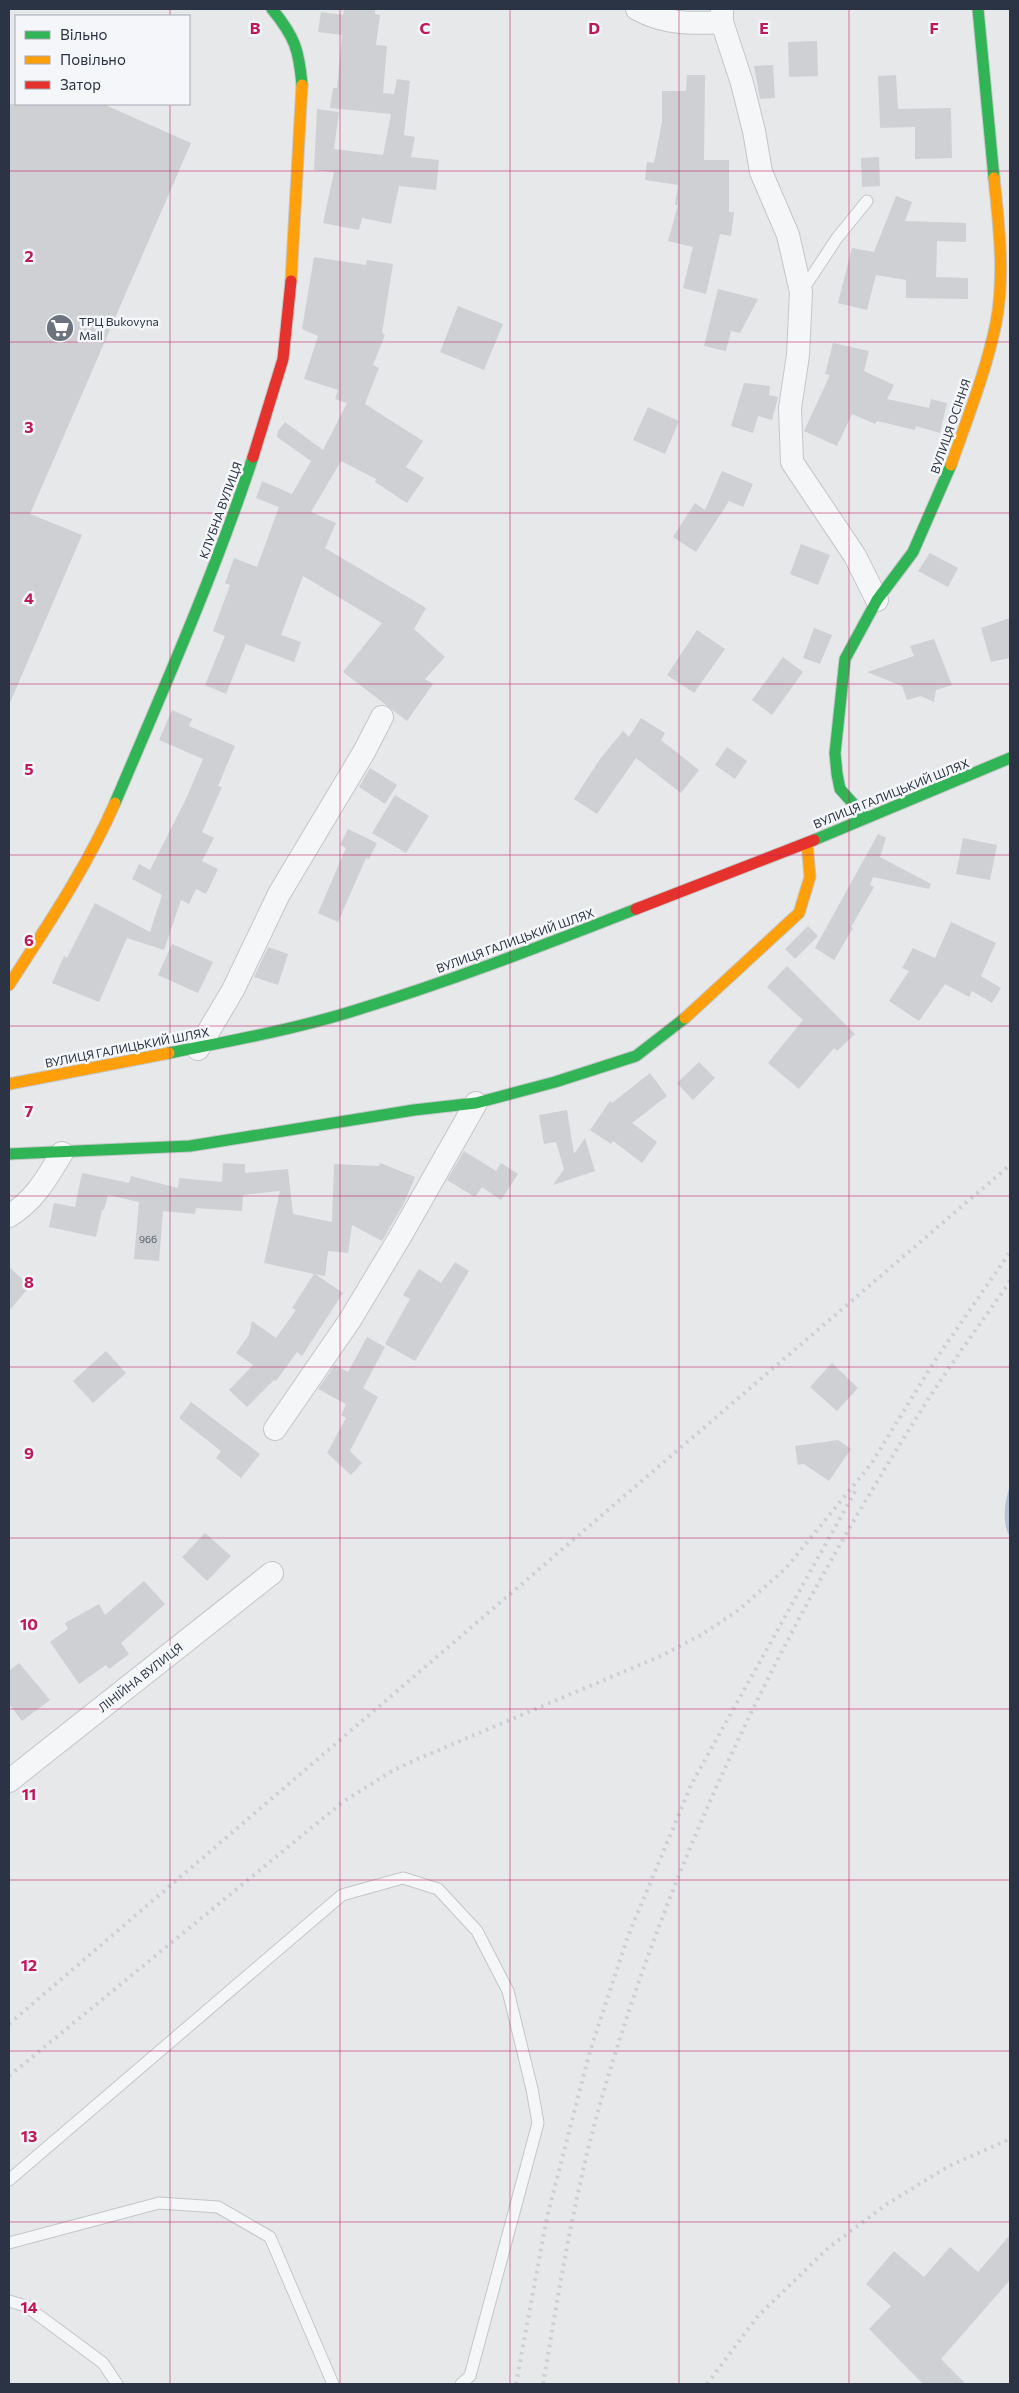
<svg xmlns="http://www.w3.org/2000/svg" width="1019" height="2393" viewBox="0 0 1019 2393" font-family="Commissioner,sans-serif">
  <style>
    .water { fill: #b4c4d5 }
    .building { fill: #ced0d3 }
    .lines { fill: none; stroke-linecap: round; stroke-linejoin: round }
    .lane-casing { stroke: #c4c6c8; stroke-width: 13 }
    .street-casing { stroke: #c4c6c8; stroke-width: 24 }
    .fast-casing { stroke: #c4c6c8; stroke-width: 13 }
    .slow-casing { stroke: #c4c6c8; stroke-width: 13 }
    .jam-casing { stroke: #c4c6c8; stroke-width: 13 }
    .lane { stroke: #f5f6f7; stroke-width: 11 }
    .street { stroke: #f5f6f7; stroke-width: 22 }
    .fast { stroke: #30b455; stroke-width: 11 }
    .slow { stroke: #ff9f0a; stroke-width: 11 }
    .jam { stroke: #e5322d; stroke-width: 11 }
    .rail { stroke: #cecfd2; stroke-width: 4; stroke-dasharray: 2.5 5; stroke-linecap: butt }
    .grid { fill: none; stroke: #c2185b; stroke-width: 1; stroke-opacity: 0.55 }
    .labels { text-anchor: middle; dominant-baseline: central; stroke-width: 5; stroke-linejoin: round; paint-order: stroke }
    .number-label { font-size: 10px; fill: #545c69 }
    .poi-label { font-size: 12px; fill: #2b3445; stroke: #f4f6f9; text-anchor: start }
    .street-label { font-size: 12px; fill: #2b3445; stroke: #f4f6f9 }
    .grid-label { font-size: 16px; text-anchor: middle; font-weight: bold; fill: #c2185b; stroke: #f4f6f9; stroke-width: 5; stroke-linejoin: round; paint-order: stroke }
  </style>
  <rect width="100%" height="100%" fill="#e6e8ea"/>
  <path class="water" d="M 1010,1485 L 1010,1537 C 1001,1522 1005,1501 1010,1485 Z"/>
  <g class="building">
    <path d="M 344,9 L 375,9 L 375,14 L 380,15 L 376,45 L 387,46 L 383,93 L 394,94 L 397,79 L 410,81 L 404,135 L 415,137 L 411,157 L 439,160 L 436,190 L 399,186 L 391,224 L 362,218 L 359,230 L 323,223 L 334,172 L 314,170 L 317,109 L 339,112 L 334,149 L 383,155 L 391,114 L 330,108 L 333,88 L 337,88 L 342,35 L 318,32 L 321,12 L 343,15 Z"/>
    <path d="M 817,41 L 818,76 L 789,77 L 788,42 Z"/>
    <path d="M 773,65 L 775,98 L 760,99 L 754,66 Z"/>
    <path d="M 687,75 L 705,75 L 704,160 L 729,160 L 729,212 L 734,212 L 731,236 L 720,234 L 706,294 L 683,288 L 693,247 L 668,241 L 678,205 L 675,205 L 678,185 L 645,180 L 647,162 L 654,163 L 662,122 L 662,91 L 686,91 Z"/>
    <path d="M 896,75 L 898,109 L 951,108 L 952,158 L 915,159 L 915,127 L 880,128 L 878,76 Z"/>
    <path d="M 9,104 L 103,104 L 191,143 L 30,514 L 82,535 L 9,705 Z"/>
    <path d="M 879,157 L 880,186 L 862,187 L 861,158 Z"/>
    <path d="M 896,196 L 912,202 L 905,221 L 966,223 L 966,242 L 937,241 L 936,277 L 968,278 L 968,299 L 906,298 L 906,280 L 876,275 L 867,310 L 838,303 L 852,248 L 874,252 Z"/>
    <path d="M 314,257 L 366,265 L 367,260 L 393,264 L 382,333 L 385,335 L 373,365 L 379,368 L 365,404 L 423,441 L 406,467 L 424,478 L 407,503 L 375,482 L 376,479 L 341,461 L 311,512 L 336,523 L 325,548 L 426,608 L 414,629 L 445,657 L 425,679 L 433,684 L 407,721 L 343,672 L 382,623 L 303,576 L 281,635 L 301,642 L 294,662 L 246,644 L 226,694 L 205,685 L 225,636 L 213,631 L 230,585 L 225,583 L 234,558 L 257,567 L 279,507 L 256,498 L 262,481 L 292,494 L 311,461 L 277,437 L 278,431 L 285,422 L 323,450 L 347,403 L 335,399 L 338,390 L 304,379 L 318,336 L 302,329 Z"/>
    <path d="M 718,289 L 758,299 L 740,333 L 731,331 L 726,351 L 704,346 Z"/>
    <path d="M 458,306 L 503,324 L 484,370 L 440,352 Z"/>
    <path d="M 833,343 L 869,351 L 864,371 L 894,385 L 887,399 L 929,408 L 931,399 L 947,403 L 940,433 L 916,426 L 915,430 L 877,421 L 875,424 L 852,414 L 837,446 L 804,431 L 830,375 L 825,374 Z"/>
    <path d="M 744,383 L 770,386 L 769,395 L 778,397 L 772,420 L 758,416 L 753,433 L 731,426 Z"/>
    <path d="M 648,407 L 679,421 L 665,454 L 633,440 Z"/>
    <path d="M 722,471 L 753,484 L 743,507 L 729,501 L 696,552 L 673,537 L 695,503 L 705,510 Z"/>
    <path d="M 801,544 L 830,555 L 818,585 L 790,574 Z"/>
    <path d="M 930,553 L 958,568 L 948,587 L 918,571 Z"/>
    <path d="M 1010,618 L 1010,658 L 991,662 L 981,628 Z"/>
    <path d="M 814,628 L 832,635 L 820,664 L 803,658 Z"/>
    <path d="M 697,630 L 725,649 L 694,693 L 667,675 Z"/>
    <path d="M 934,639 L 952,685 L 936,690 L 934,702 L 921,696 L 907,700 L 902,686 L 867,672 L 914,656 L 910,646 Z"/>
    <path d="M 783,657 L 803,672 L 772,715 L 752,700 Z"/>
    <path d="M 172,710 L 192,719 L 189,726 L 235,746 L 218,786 L 222,787 L 202,832 L 214,838 L 202,861 L 218,869 L 206,894 L 196,889 L 189,904 L 181,900 L 164,950 L 127,938 L 99,1002 L 52,983 L 64,956 L 67,958 L 95,903 L 150,932 L 162,895 L 132,879 L 139,864 L 150,870 L 186,799 L 203,759 L 159,740 Z"/>
    <path d="M 641,718 L 665,733 L 661,740 L 699,770 L 681,793 L 636,758 L 597,814 L 574,799 L 600,759 L 623,731 L 629,737 Z"/>
    <path d="M 727,747 L 747,761 L 735,779 L 715,765 Z"/>
    <path d="M 370,768 L 397,785 L 385,804 L 359,787 Z"/>
    <path d="M 395,795 L 429,816 L 406,853 L 372,833 Z"/>
    <path d="M 348,829 L 377,843 L 369,859 L 366,858 L 338,922 L 318,913 L 346,848 L 340,845 Z"/>
    <path d="M 878,834 L 886,838 L 880,857 L 931,884 L 929,889 L 873,877 L 870,885 L 874,887 L 851,927 L 853,928 L 834,960 L 815,948 Z"/>
    <path d="M 963,838 L 997,845 L 990,880 L 956,874 Z"/>
    <path d="M 951,922 L 996,943 L 981,976 L 1001,988 L 992,1003 L 972,991 L 969,997 L 945,984 L 919,1021 L 889,1001 L 909,971 L 902,968 L 913,948 L 935,958 Z"/>
    <path d="M 808,926 L 818,936 L 795,959 L 785,949 Z"/>
    <path d="M 172,944 L 213,962 L 198,993 L 158,975 Z"/>
    <path d="M 268,947 L 288,954 L 278,985 L 254,977 Z"/>
    <path d="M 787,966 L 855,1034 L 837,1051 L 834,1048 L 799,1089 L 768,1063 L 803,1020 L 767,987 Z"/>
    <path d="M 699,1062 L 715,1078 L 693,1100 L 677,1083 Z"/>
    <path d="M 650,1073 L 667,1096 L 632,1123 L 657,1142 L 642,1163 L 613,1141 L 611,1144 L 590,1130 L 610,1101 L 612,1103 Z"/>
    <path d="M 567,1110 L 574,1154 L 585,1138 L 595,1171 L 553,1185 L 564,1169 L 556,1142 L 544,1144 L 539,1115 Z"/>
    <path d="M 464,1151 L 496,1171 L 501,1163 L 518,1174 L 501,1200 L 482,1187 L 475,1197 L 447,1180 Z"/>
    <path d="M 223,1163 L 245,1164 L 245,1173 L 288,1169 L 293,1214 L 332,1222 L 334,1164 L 379,1166 L 380,1163 L 415,1177 L 404,1203 L 382,1241 L 352,1225 L 348,1253 L 328,1251 L 325,1276 L 315,1274 L 343,1293 L 302,1356 L 297,1352 L 276,1381 L 274,1380 L 247,1407 L 229,1390 L 253,1365 L 236,1353 L 249,1335 L 252,1321 L 276,1338 L 296,1310 L 292,1308 L 314,1274 L 264,1263 L 280,1191 L 243,1195 L 242,1211 L 196,1208 L 195,1214 L 163,1211 L 159,1261 L 134,1259 L 139,1202 L 108,1195 L 104,1210 L 102,1210 L 96,1237 L 49,1227 L 54,1203 L 75,1207 L 82,1173 L 129,1183 L 131,1176 L 178,1188 L 179,1178 L 222,1182 Z"/>
    <path d="M 455,1262 L 469,1271 L 415,1361 L 385,1344 L 410,1299 L 403,1295 L 419,1269 L 441,1283 Z"/>
    <path d="M 9,1267 L 30,1286 L 9,1311 Z"/>
    <path d="M 367,1337 L 385,1347 L 363,1388 L 378,1397 L 350,1451 L 362,1463 L 351,1475 L 327,1453 L 346,1418 L 341,1415 L 346,1404 L 318,1389 L 335,1365 L 348,1372 Z"/>
    <path d="M 106,1351 L 126,1373 L 93,1403 L 73,1381 Z"/>
    <path d="M 832,1363 L 858,1388 L 837,1411 L 810,1387 Z"/>
    <path d="M 191,1402 L 260,1454 L 241,1478 L 216,1458 L 221,1451 L 179,1418 Z"/>
    <path d="M 838,1440 L 851,1449 L 829,1481 L 804,1464 L 798,1465 L 795,1446 Z"/>
    <path d="M 205,1533 L 231,1556 L 207,1581 L 182,1557 Z"/>
    <path d="M 144,1581 L 165,1604 L 121,1643 L 129,1654 L 109,1669 L 106,1665 L 79,1684 L 50,1642 L 68,1629 L 65,1623 L 99,1604 L 105,1615 Z"/>
    <path d="M 19,1663 L 50,1700 L 22,1721 L 9,1704 L 9,1671 Z"/>
    <path d="M 1010,2235 L 1010,2280 L 941,2359 L 966,2384 L 923,2384 L 869,2329 L 891,2306 L 866,2284 L 894,2251 L 924,2277 L 950,2247 L 978,2272 Z"/>
  </g>
  <g class="lines">
    <defs>
      <g id="lane">
        <path d="M 802,291 L 837,238 L 867,201"/>
        <path d="M 9,2180 L 342,1895 L 403,1878 L 438,1889 L 477,1931 L 508,1991 L 532,2089 L 538,2123 L 470,2376 L 461,2384"/>
        <path d="M 9,2243 L 159,2203 L 218,2207 L 270,2237 L 333,2384"/>
        <path d="M 9,2301 L 26,2306 L 103,2363 L 117,2384"/>
      </g>
      <g id="street">
        <path d="M 637,9 C 664,24 692,24 722,22"/>
        <path d="M 722,9 L 722,22 L 742,83 L 754,131 L 761,172 L 788,235 L 801,292 L 798,355 L 790,408 L 792,462 L 855,556 L 877,600"/>
        <path d="M 198,1049 L 233,990 L 279,894 L 364,752 L 382,717"/>
        <path d="M 9,1216 C 34,1201 47,1178 62,1153"/>
        <path d="M 275,1429 L 350,1320 L 400,1237 L 476,1103"/>
        <path d="M 9,1781 L 272,1573"/>
      </g>
      <g id="fast">
        <path d="M 272,9 C 295,37 299,50 302,85"/>
        <path d="M 978,9 L 994,178"/>
        <path d="M 115,803 C 164,688 214,575 253,457"/>
        <path d="M 866,818 L 840,789 L 837,774 L 835,753 L 845,659 L 877,600 L 913,552 L 951,465"/>
        <path d="M 814,840 L 1010,758"/>
        <path d="M 169,1053 C 230,1041 291,1030 350,1012 C 448,982 542,946 636,909"/>
        <path d="M 9,1154 L 190,1146 L 414,1110 L 476,1103 L 555,1082 L 636,1056 L 685,1018"/>
      </g>
      <g id="slow">
        <path d="M 291,281 L 302,85"/>
        <path d="M 951,465 C 967,419 986,372 996,323 C 1005,276 999,226 994,178"/>
        <path d="M 9,985 C 47,926 87,867 115,803"/>
        <path d="M 685,1018 L 799,913 L 810,877 L 807,843"/>
        <path d="M 9,1084 L 169,1053"/>
      </g>
      <g id="jam">
        <path d="M 253,457 L 283,359 L 291,281"/>
        <path d="M 636,909 L 814,840"/>
      </g>
    </defs>
    <use href="#lane" class="lane-casing"/>
    <use href="#street" class="street-casing"/>
    <use href="#fast" class="fast-casing"/>
    <use href="#slow" class="slow-casing"/>
    <use href="#jam" class="jam-casing"/>
    <use href="#lane" class="lane"/>
    <use href="#street" class="street"/>
    <use href="#fast" class="fast"/>
    <use href="#slow" class="slow"/>
    <use href="#jam" class="jam"/>
    <g class="rail">
      <path d="M 9,2024 L 1010,1165"/>
      <path d="M 9,2076 L 344,1801 L 392,1771 L 420,1758 L 663,1655 L 701,1635 L 740,1609 L 786,1568 L 871,1464 L 934,1362 L 1010,1252"/>
      <path d="M 516,2384 L 547,2217 L 590,2051 L 628,1936 L 692,1783 L 857,1488"/>
      <path d="M 543,2384 C 559,2290 574,2196 600,2104 C 672,1854 784,1625 924,1406 C 951,1363 982,1322 1010,1281"/>
      <path d="M 707,2384 L 758,2316 L 828,2248 L 887,2204 L 949,2166 L 1010,2139"/>
    </g>
  </g>
  <path class="grid" d="M 170,9 L 170,16M 340,9 L 340,2384M 510,9 L 510,2384M 679,9 L 679,2384M 849,9 L 849,2384M 170,104 L 170,2384M 9,171 L 1010,171M 9,342 L 1010,342M 9,513 L 1010,513M 9,684 L 1010,684M 9,855 L 1010,855M 9,1026 L 1010,1026M 9,1196 L 1010,1196M 9,1367 L 1010,1367M 9,1538 L 1010,1538M 9,1709 L 1010,1709M 9,1880 L 1010,1880M 9,2051 L 1010,2051M 9,2222 L 1010,2222"/>
  <defs>
    <symbol id="supermarket-disc" viewBox="-11 -11 22 22"><circle r="9.5" fill="#6c737f" stroke="#f4f6f9"/><path d="M-6-5.5h2.5l.6 2H6L4.5 2H-2.5L-4.4-4H-6ZM-1.5 3.2a1.3 1.3 0 1 0 .1 0ZM3 3.2a1.3 1.3 0 1 0 .1 0Z" fill="#fff"/></symbol>
  </defs>
  <g fill-rule="evenodd">
    <use href="#supermarket-disc" x="44" y="312" width="32" height="32"/>
  </g>
  <g class="labels">
    <g class="number-label">
      <text x="148" y="1239">96б</text>
    </g>
    <g class="poi-label">
      <text x="79" y="321">ТРЦ Bukovyna<tspan x="79" dy="14">Mall</tspan></text>
    </g>
    <g class="street-label">
      <text transform="translate(950 426) rotate(-71)">ВУЛИЦЯ ОСІННЯ</text>
      <text transform="translate(220 510) rotate(-70)">КЛУБНА ВУЛИЦЯ</text>
      <text transform="translate(891 793) rotate(-22)">ВУЛИЦЯ ГАЛИЦЬКИЙ ШЛЯХ</text>
      <text transform="translate(515 940) rotate(-20)">ВУЛИЦЯ ГАЛИЦЬКИЙ ШЛЯХ</text>
      <text transform="translate(127 1047) rotate(-11)">ВУЛИЦЯ ГАЛИЦЬКИЙ ШЛЯХ</text>
      <text transform="translate(140 1677) rotate(-38)">ЛІНІЙНА ВУЛИЦЯ</text>
    </g>
  </g>
  <g class="grid-label">
    <text x="255" y="34">B</text>
    <text x="425" y="34">C</text>
    <text x="594" y="34">D</text>
    <text x="764" y="34">E</text>
    <text x="934" y="34">F</text>
    <text x="29" y="262">2</text>
    <text x="29" y="433">3</text>
    <text x="29" y="604">4</text>
    <text x="29" y="775">5</text>
    <text x="29" y="946">6</text>
    <text x="29" y="1117">7</text>
    <text x="29" y="1288">8</text>
    <text x="29" y="1459">9</text>
    <text x="29" y="1630">10</text>
    <text x="29" y="1800">11</text>
    <text x="29" y="1971">12</text>
    <text x="29" y="2142">13</text>
    <text x="29" y="2313">14</text>
  </g>
  <rect width="1019" height="2393" fill="none" stroke="#2b3445" stroke-width="20"/>
  <rect x="15" y="15" width="175" height="90" fill="#f4f6f9" stroke="#a4a8b1"/>
  <rect x="25" y="31" width="25" height="8" fill="#30b455" stroke="#a4a8b1"/>
  <text x="60" y="40" font-size="15" fill="#2b3445">Вільно</text>
  <rect x="25" y="56" width="25" height="8" fill="#ff9f0a" stroke="#a4a8b1"/>
  <text x="60" y="65" font-size="15" fill="#2b3445">Повільно</text>
  <rect x="25" y="81" width="25" height="8" fill="#e5322d" stroke="#a4a8b1"/>
  <text x="60" y="90" font-size="15" fill="#2b3445">Затор</text>
</svg>
